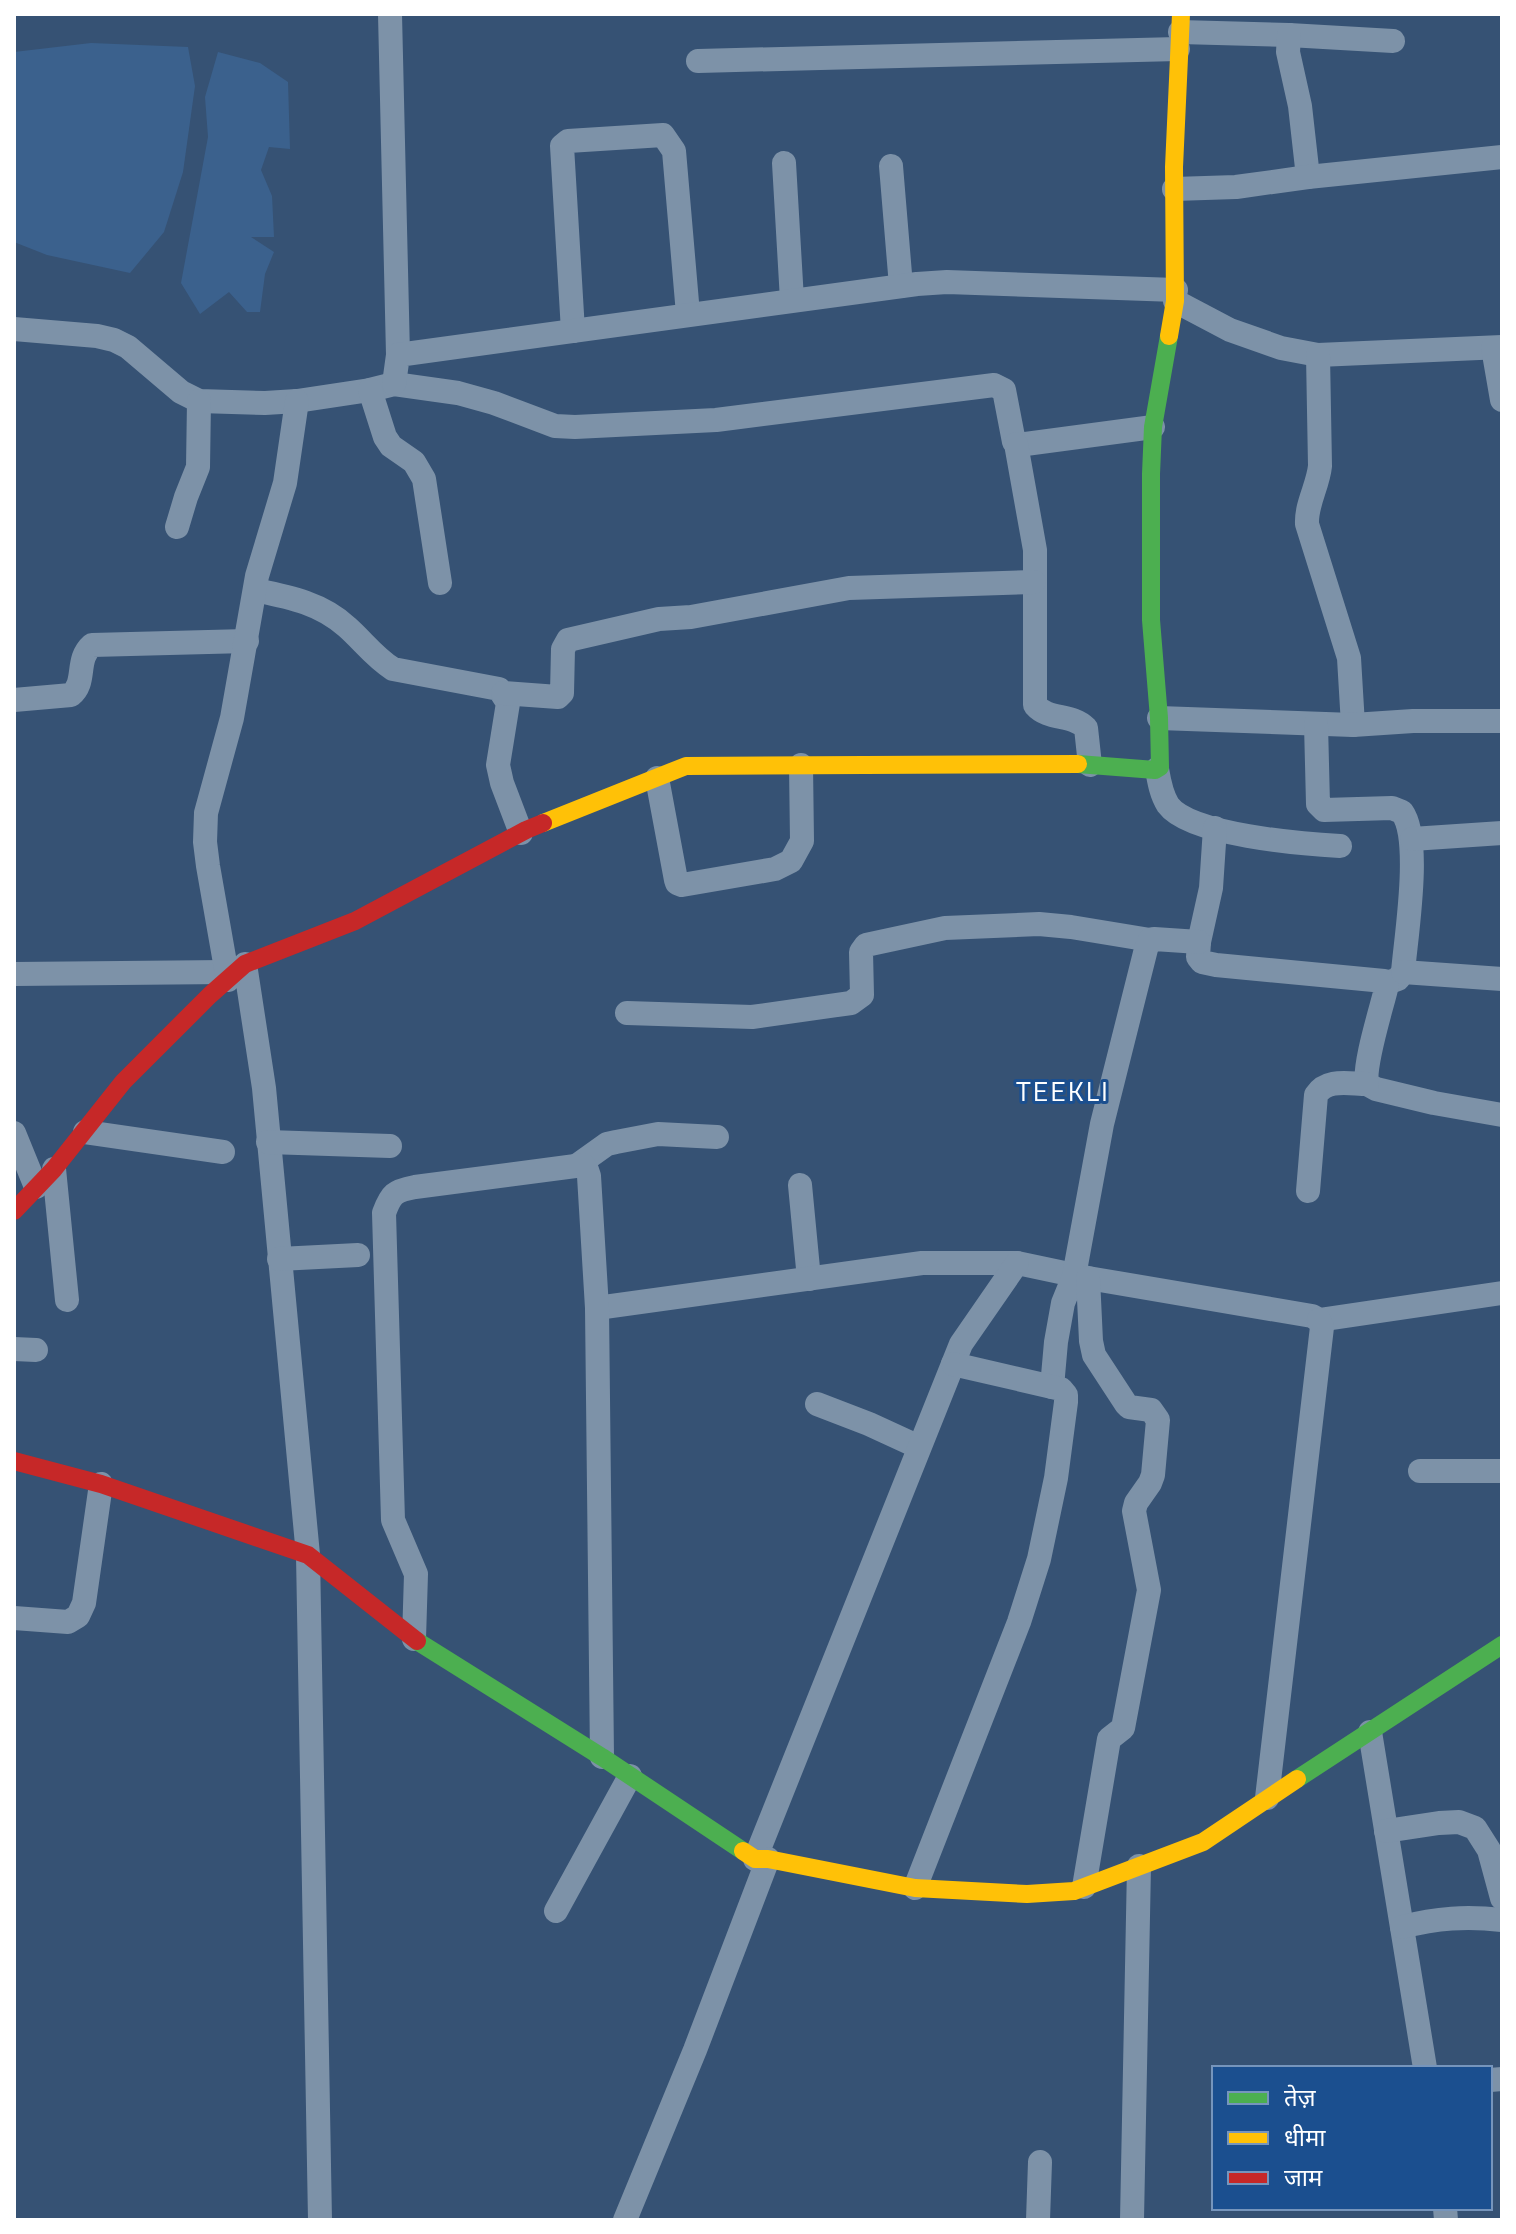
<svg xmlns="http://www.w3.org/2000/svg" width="1516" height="2234" viewBox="0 0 1516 2234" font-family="'Titillium Web','Noto Sans Devanagari',sans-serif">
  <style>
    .water { fill: #3b618d }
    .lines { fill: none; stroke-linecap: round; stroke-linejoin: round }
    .street { stroke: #7d92a8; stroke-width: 24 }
    .fast { stroke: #4caf50; stroke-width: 18 }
    .slow { stroke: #ffc107; stroke-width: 18 }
    .jam { stroke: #c62828; stroke-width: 18 }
    .labels { text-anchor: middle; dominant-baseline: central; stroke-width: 6; stroke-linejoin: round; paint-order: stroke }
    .quarter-label { font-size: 28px; letter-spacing: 2px; fill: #fff; stroke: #1b4f8f }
  </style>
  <rect width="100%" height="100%" fill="#365274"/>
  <g class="water">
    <path d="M 91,43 L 188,47 L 195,86 L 183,172 L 164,232 L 130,273 L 47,255 L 14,242 L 14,52 Z"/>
    <path d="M 218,52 L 260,63 L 288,82 L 290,149 L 269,147 L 261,170 L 272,196 L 274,237 L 251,237 L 274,252 L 265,274 L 260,312 L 247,312 L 229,292 L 200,314 L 181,283 L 208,137 L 205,97 Z"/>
  </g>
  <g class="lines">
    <g class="street">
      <path d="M 390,14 L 398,355"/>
      <path d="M 1180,32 L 1289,35 L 1393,41"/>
      <path d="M 1289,35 L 1288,52 L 1300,106 L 1308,177"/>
      <path d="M 698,61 L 1178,49"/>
      <path d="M 784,163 L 792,300"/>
      <path d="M 891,166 L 901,286"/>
      <path d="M 1174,189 L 1236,187 L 1308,177 L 1502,157"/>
      <path d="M 1175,301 L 1230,330 L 1281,348 L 1318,355 L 1502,347"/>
      <path d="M 14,329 L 97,336 L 114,340 L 128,347 L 181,392 L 199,401 L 265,403 L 297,401 L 370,390 L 394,384 L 458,393 L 494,403 L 555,426 L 575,427 L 716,420 L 994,385 L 1004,390 L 1014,442 L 1018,445 L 1153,427"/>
      <path d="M 573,331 L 562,146 L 568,141 L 663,135 L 674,151 L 688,314"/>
      <path d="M 1493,348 L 1502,400"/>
      <path d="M 1318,355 L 1320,466 C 1318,486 1306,504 1307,524 L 1349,658 L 1353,725"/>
      <path d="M 394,384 L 398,355 L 917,284 L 947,282 L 1176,290"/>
      <path d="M 370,390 L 385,437 L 391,446 L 414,462 L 424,479 L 440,583"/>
      <path d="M 1016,444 L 1035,550 L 1035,705 C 1049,721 1071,713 1086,728 L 1090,765"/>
      <path d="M 177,527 L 186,497 L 198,467 L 199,401"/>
      <path d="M 255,590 C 289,597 321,603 347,627 C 363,641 374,657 393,669 L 499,689 L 508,703 L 498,765 L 502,783 L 521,833"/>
      <path d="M 503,693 L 558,697 L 562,693 L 563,649 L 568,640 L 659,619 L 691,617 L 849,588 L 1034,582"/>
      <path d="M 14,700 L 71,695 C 87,682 75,660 92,645 L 247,641"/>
      <path d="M 1159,718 L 1353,725 L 1413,721 L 1502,721"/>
      <path d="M 1316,724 L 1318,804 L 1324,810 L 1392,808 L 1402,812 C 1422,839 1406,936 1403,972 L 1398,979 L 1387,983"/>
      <path d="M 1157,769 C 1159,781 1161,794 1168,805 C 1190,835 1302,844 1340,846"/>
      <path d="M 657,778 L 676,880 L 677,883 L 682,885 L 775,869 L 791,861 L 802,841 L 801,765"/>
      <path d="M 1215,828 L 1211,888 L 1199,942 L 1198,957 L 1202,962 L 1216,965 L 1384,981 L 1387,985 C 1382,1007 1363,1065 1367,1084 L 1376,1089 L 1434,1103 L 1502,1115"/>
      <path d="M 1412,839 L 1502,833"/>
      <path d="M 245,964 L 264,1088 L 308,1555 L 320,2220"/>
      <path d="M 1403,972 L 1502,979"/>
      <path d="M 14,974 L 226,972"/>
      <path d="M 228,980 L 208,866 L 205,842 L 206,813 L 232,718 L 257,576 L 285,483 L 297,401"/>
      <path d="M 627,1013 L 752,1017 L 851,1003 L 862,995 L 861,952 L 866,945 L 945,928 L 1039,924 L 1071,927 L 1150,940"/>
      <path d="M 85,1132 L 223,1152"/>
      <path d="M 14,1133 L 36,1187"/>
      <path d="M 268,1142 L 390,1146"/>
      <path d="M 579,1164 L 607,1144 L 616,1142 L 658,1134 L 717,1137"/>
      <path d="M 54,1169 L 67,1300"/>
      <path d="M 800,1185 L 809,1279"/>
      <path d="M 1308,1191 L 1316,1095 C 1327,1078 1349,1084 1367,1084"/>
      <path d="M 279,1259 L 358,1255"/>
      <path d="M 597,1308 L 922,1263 L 1017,1263 L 1088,1278 L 1312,1316 L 1319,1320 L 1502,1293"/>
      <path d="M 14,1349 L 36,1350"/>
      <path d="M 1052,1387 L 1056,1342 L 1063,1303 L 1074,1276 L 1102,1124 L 1146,949 L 1150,940 L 1154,939 L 1199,942"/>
      <path d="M 817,1404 L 869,1424 L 919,1447"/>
      <path d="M 1420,1471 L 1502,1471"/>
      <path d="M 14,1618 L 68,1622 L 78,1616 L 84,1603 L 101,1484"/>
      <path d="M 414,1639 L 416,1574 L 393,1520 L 384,1213 C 391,1194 394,1191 415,1187 L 583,1165 L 587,1170 L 589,1176 L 597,1308 L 602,1757"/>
      <path d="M 1370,1732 L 1425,2068"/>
      <path d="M 1267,1798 L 1322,1327 L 1319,1320"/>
      <path d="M 1386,1831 L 1439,1823 L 1459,1822 L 1475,1828 L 1489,1850 L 1502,1898"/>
      <path d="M 755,1859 L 961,1344 L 1017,1263"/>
      <path d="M 1084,1887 L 1109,1739 L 1123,1728 L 1149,1590 L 1134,1511 L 1136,1503 L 1150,1483 L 1153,1475 L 1158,1420 L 1151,1410 L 1129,1407 L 1126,1404 L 1094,1355 L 1091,1341 L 1088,1278"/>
      <path d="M 915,1888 L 1019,1622 L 1039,1559 L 1056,1478 L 1066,1402 L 1066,1395 L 1061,1389 L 953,1364"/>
      <path d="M 556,1911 L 630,1776"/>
      <path d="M 1402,1927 C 1437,1918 1466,1916 1502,1920"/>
      <path d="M 1490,2080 L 1502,2079"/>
      <path d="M 1445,2208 L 1446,2220"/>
      <path d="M 625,2220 L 695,2050 L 768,1859"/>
      <path d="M 1038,2220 L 1040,2162"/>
      <path d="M 1132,2220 L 1139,1866"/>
    </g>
    <g class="fast">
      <path d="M 1078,764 L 1155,770 L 1160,767 L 1159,718 L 1151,620 L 1151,474 L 1153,427 L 1169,336"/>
      <path d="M 417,1641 L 602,1757 L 743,1851"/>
      <path d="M 1297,1779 L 1502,1645"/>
    </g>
    <g class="slow">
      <path d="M 1169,336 L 1175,301 L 1174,167 L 1181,14"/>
      <path d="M 543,823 L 686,766 L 1078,764"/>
      <path d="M 743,1851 L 755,1859 L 768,1859 L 915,1888 L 1027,1894 L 1074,1891 L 1203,1842 L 1297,1779"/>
    </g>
    <g class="jam">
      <path d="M 14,1211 L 54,1169 L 123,1082 L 210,995 L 245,964 L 355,921 L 526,830 L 543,823"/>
      <path d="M 14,1461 L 101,1484 L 308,1555 L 417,1641"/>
    </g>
  </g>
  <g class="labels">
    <g class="quarter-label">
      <text x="1063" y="1090">TEEKLI</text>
    </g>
  </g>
  <rect width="1516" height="2234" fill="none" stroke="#ffffff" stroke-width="32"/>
  <rect x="1212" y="2066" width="280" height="144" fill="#1b4f8f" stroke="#7695bc" stroke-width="2"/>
  <rect x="1228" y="2092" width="40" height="12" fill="#4caf50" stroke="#7695bc" stroke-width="2"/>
  <text x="1284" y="2106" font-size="24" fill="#ffffff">तेज़</text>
  <rect x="1228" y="2132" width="40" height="12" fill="#ffc107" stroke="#7695bc" stroke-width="2"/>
  <text x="1284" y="2146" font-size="24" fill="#ffffff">धीमा</text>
  <rect x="1228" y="2172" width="40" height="12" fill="#c62828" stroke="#7695bc" stroke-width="2"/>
  <text x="1284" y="2186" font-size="24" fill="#ffffff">जाम</text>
</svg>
